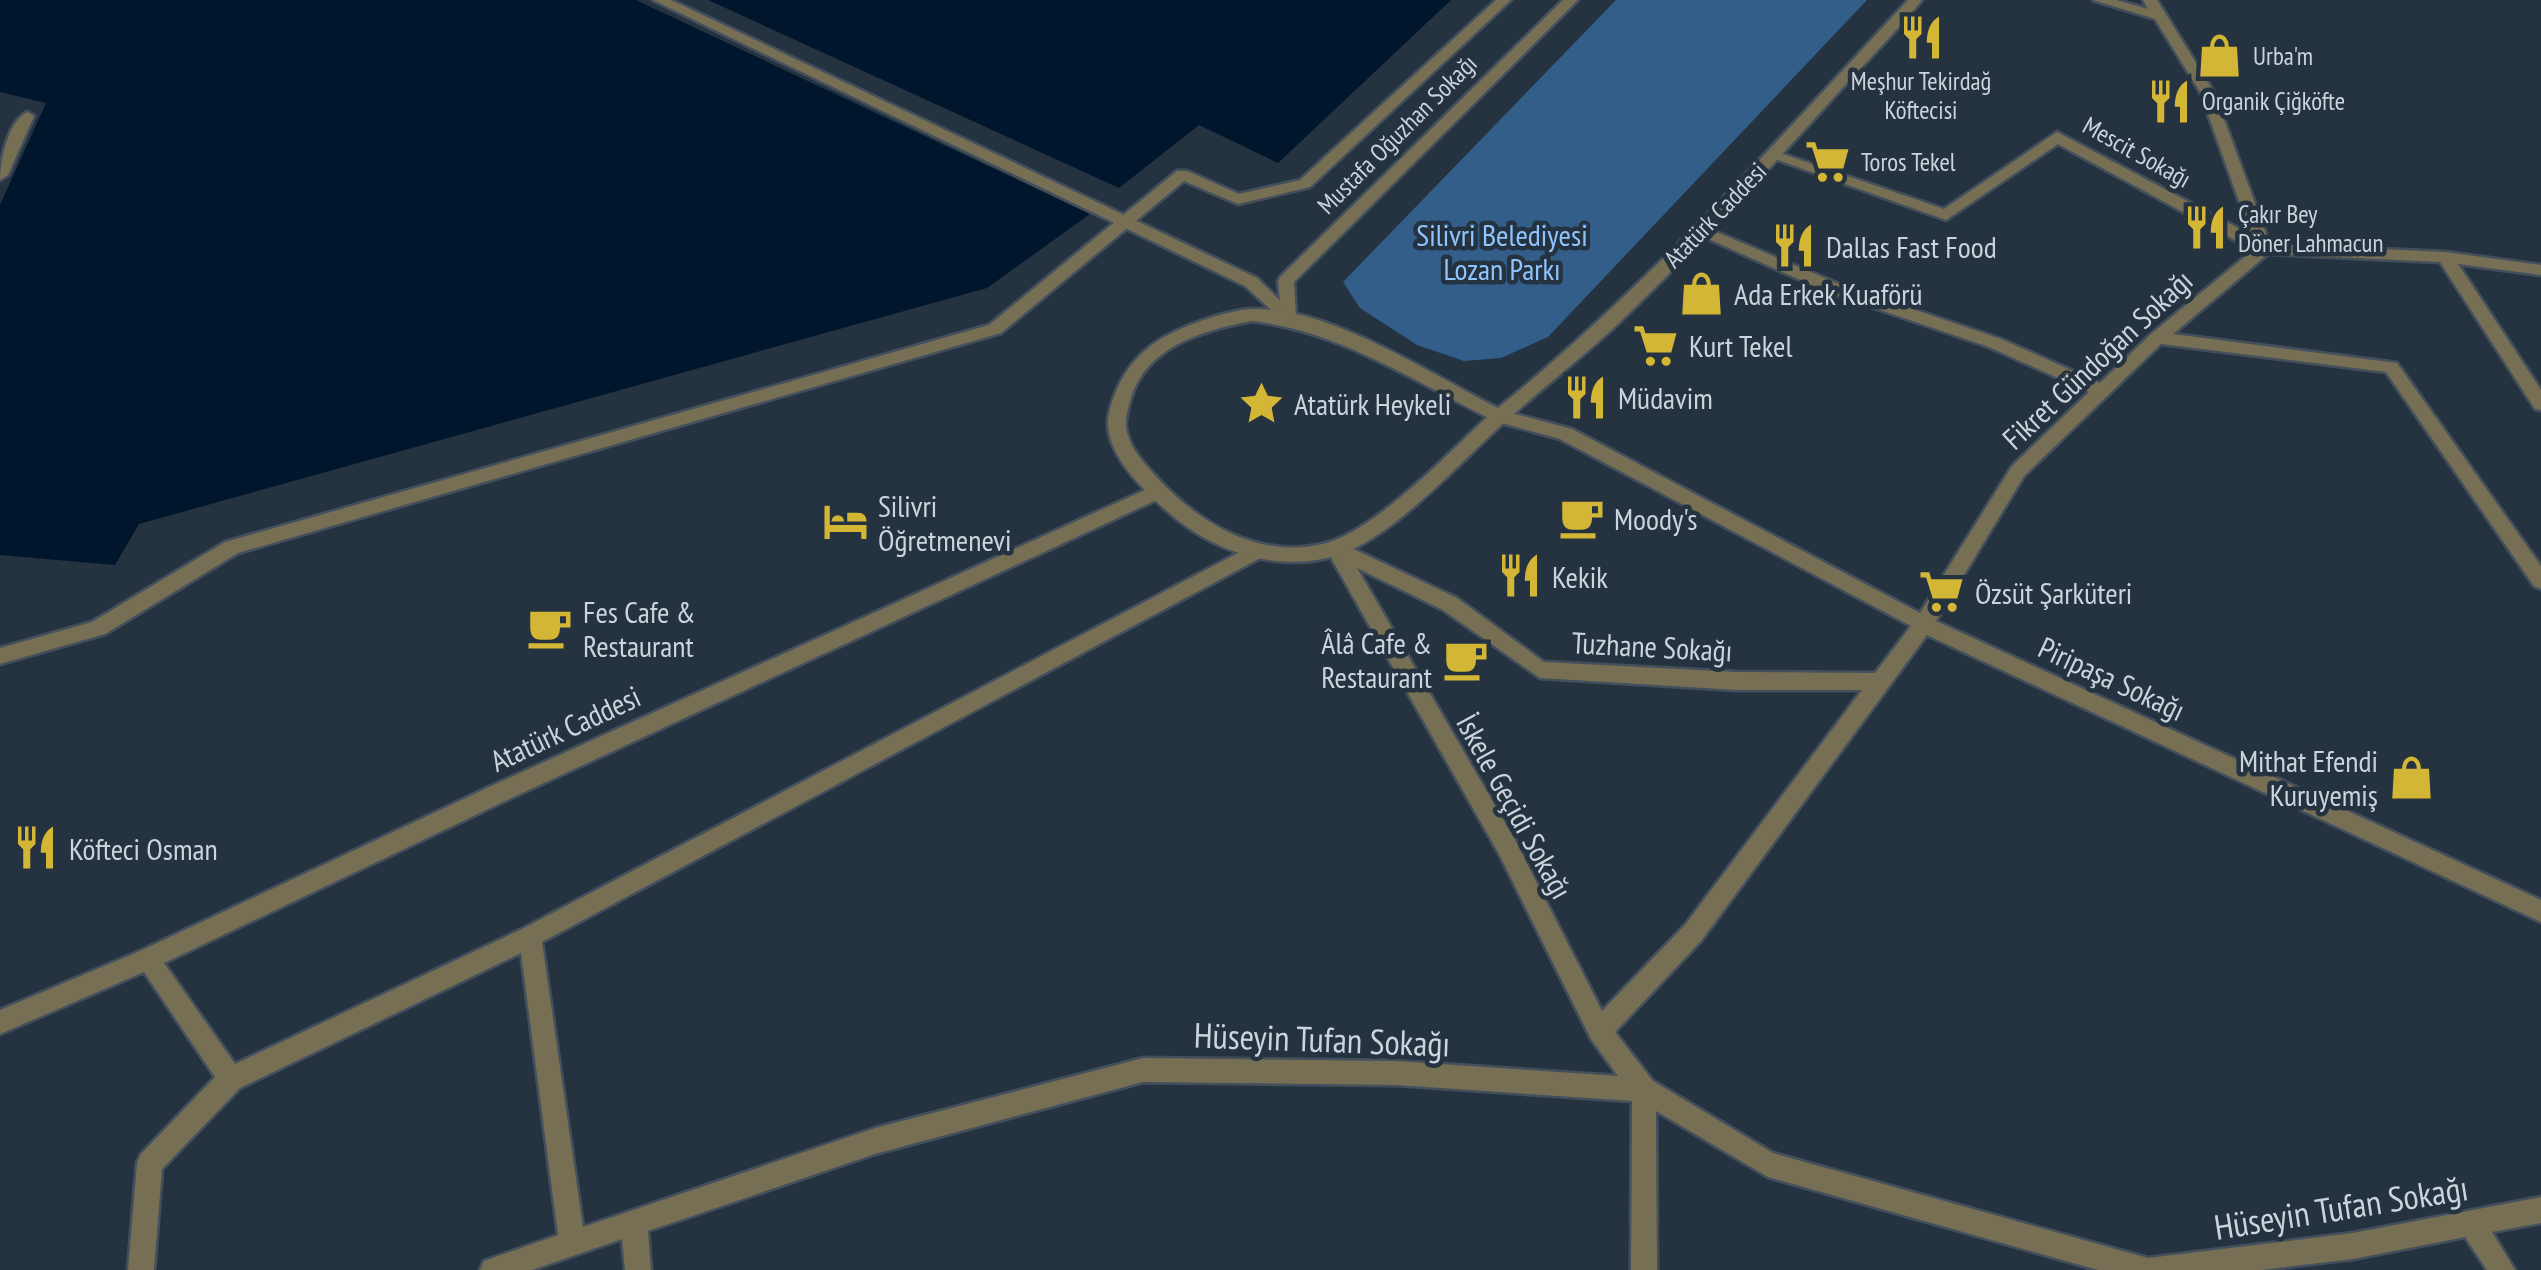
<svg xmlns="http://www.w3.org/2000/svg" width="2541" height="1270" viewBox="0 0 2541 1270" font-family="'PT Sans Narrow',sans-serif">
  <style>
    .green { fill: #325e89 }
    .water { fill: #00162d }
    .lines { fill: none; stroke-linecap: round; stroke-linejoin: round }
    .service-casing { stroke: #434f5c; stroke-width: 5 }
    .pedestrian-casing { stroke: #434f5c; stroke-width: 5 }
    .minor-casing { stroke: #434f5c; stroke-width: 5 }
    .tertiary-casing { stroke: #434f5c; stroke-width: 5 }
    .service { fill: #766f53; fill-rule: evenodd }
    .pedestrian { fill: #766f53; fill-rule: evenodd }
    .minor { fill: #766f53; fill-rule: evenodd }
    .tertiary { fill: #766f53; fill-rule: evenodd }
    .labels { text-anchor: middle; dominant-baseline: central; stroke-width: 9; stroke-linejoin: round; paint-order: stroke }
    .far-poi-label { font-size: 25px; fill: #cbd3dc; stroke: #253240; text-anchor: start }
    .far-street-label { font-size: 25px; fill: #cbd3dc; stroke: #253240 }
    .park-label { font-size: 30px; fill: #8fc5fd; stroke: #253240 }
    .poi-label { font-size: 30px; fill: #cbd3dc; stroke: #253240; text-anchor: start }
    .street-label { font-size: 30px; fill: #cbd3dc; stroke: #253240 }
    .near-street-label { font-size: 35px; fill: #cbd3dc; stroke: #253240 }
  </style>
  <rect width="100%" height="100%" fill="#253240"/>
  <path class="green" d="M 1616,0 L 1867,0 L 1548,337 L 1501,358 L 1464,361 L 1417,345 L 1360,308 L 1343,282 Z"/>
  <g class="water">
    <path d="M 0,0 L 636,0 L 1090,214 L 987,288 L 139,524 L 115,565 L 0,555 L 0,205 L 46,103 L 0,92 Z"/>
    <path d="M 708,0 L 1451,0 L 1278,163 L 1199,125 L 1119,188 Z"/>
  </g>
  <g class="lines">
    <defs>
      <path id="service" d="M 653,0 L 671,0 L 1257,278 L 1296,316 L 1288,322 L 1282,320 L 1245,286 Z"/>
      <g id="pedestrian">
        <path d="M 1496,0 L 1511,0 L 1310,187 L 1238,204 L 1184,181 L 1001,333 L 238,553 L 105,634 L 0,664 L 0,648 L 92,622 L 225,542 L 989,325 L 1177,171 L 1187,171 L 1239,194 L 1300,180 Z"/>
        <path d="M 1563,0 L 1578,0 L 1294,282 L 1296,316 L 1288,322 L 1282,320 L 1278,281 L 1280,277 Z"/>
        <path d="M 27,112 L 34,116 L 8,175 L 0,180 C 0,159 8,122 27,112 Z"/>
      </g>
      <path id="minor" d="M 2093,0 L 2116,0 L 2148,9 L 2143,0 L 2157,0 L 2214,92 L 2270,244 L 2445,252 L 2541,265 L 2541,275 L 2458,264 L 2541,390 L 2541,410 L 2535,409 L 2440,262 L 2268,254 L 2173,334 L 2397,363 L 2541,566 L 2541,589 L 2534,586 L 2386,372 L 2161,344 L 2024,476 L 1936,621 L 2541,900 L 2541,922 L 1927,635 L 1701,941 L 1615,1032 L 1653,1081 L 1773,1153 L 2148,1258 L 2353,1233 L 2541,1197 L 2541,1223 L 2492,1232 L 2515,1270 L 2487,1270 L 2465,1237 L 2353,1259 L 2262,1270 L 2098,1270 L 1768,1177 L 1656,1111 L 1657,1270 L 1631,1270 L 1632,1101 L 1396,1085 L 1143,1082 L 875,1154 L 648,1231 L 651,1270 L 625,1270 L 622,1239 L 532,1270 L 480,1270 L 484,1261 L 558,1235 L 521,953 L 240,1088 L 162,1169 L 154,1270 L 128,1270 L 137,1163 L 141,1154 L 215,1077 L 144,972 L 0,1034 L 0,1010 L 140,951 L 489,787 L 1156,485 L 1163,487 L 1165,492 L 1163,497 L 505,801 L 164,963 L 235,1064 L 522,929 L 1257,543 L 1264,546 L 1267,551 L 1264,556 L 542,942 L 583,1227 L 875,1128 L 1143,1058 L 1396,1061 L 1618,1076 L 1591,1039 L 1499,854 L 1326,549 L 1329,544 L 1343,544 L 1457,598 L 1544,662 L 1737,672 L 1875,673 L 1911,626 L 1560,439 L 1494,421 L 1491,416 L 1500,410 L 1572,429 L 1920,613 L 2012,466 L 2089,392 L 1989,347 L 1827,292 L 1693,232 L 1701,227 L 1707,228 L 1839,284 L 2001,339 L 2100,383 L 2151,334 L 2253,250 L 2058,144 L 1946,220 L 1764,155 L 1772,150 L 1777,152 L 1944,209 L 2057,132 L 2251,235 L 2200,92 L 2155,19 ZM 1357,568 L 1443,610 L 1540,678 L 1737,690 L 1862,690 L 1685,925 L 1602,1011 L 1515,840 Z"/>
      <path id="tertiary" d="M 1908,0 L 1922,0 C 1892,37 1858,70 1827,105 C 1760,179 1692,253 1620,322 C 1584,356 1544,387 1507,420 C 1461,461 1393,539 1335,556 C 1276,573 1211,551 1167,511 C 1142,489 1101,450 1109,413 C 1118,375 1140,347 1176,331 C 1198,321 1227,311 1251,309 C 1329,306 1430,374 1498,408 C 1649,285 1776,142 1908,0 ZM 1252,321 C 1339,331 1410,379 1487,417 C 1449,453 1375,530 1326,543 C 1259,561 1196,522 1153,473 C 1141,460 1129,446 1126,428 C 1125,418 1128,408 1131,398 C 1147,346 1204,330 1252,321 Z"/>
    </defs>
    <use href="#service" class="service-casing"/>
    <use href="#pedestrian" class="pedestrian-casing"/>
    <use href="#minor" class="minor-casing"/>
    <use href="#tertiary" class="tertiary-casing"/>
    <use href="#service" class="service"/>
    <use href="#pedestrian" class="pedestrian"/>
    <use href="#minor" class="minor"/>
    <use href="#tertiary" class="tertiary"/>
  </g>
  <defs>
    <symbol id="restaurant-bare" viewBox="-9 -9 18 18"><path d="M-5-6h1v4h1v-4h1v4h1v-4h1v5L-1.5 .5V6h-2V.5L-5-1ZM5-6V6H3V1.5H1.5Q1.5-4 5-6Z" fill="#d3b635" stroke="#253240" stroke-width="2.5" paint-order="stroke"/></symbol>
    <symbol id="shop-bare" viewBox="-9 -9 18 18"><path d="M-5-2.5h2.3a2.7 3.5 0 0 1 5.4 0H5L5.5 6h-11ZM-1.5-2.5h3a1.5 2.3 0 0 0-3 0Z" fill="#d3b635" stroke="#253240" stroke-width="2.5" paint-order="stroke"/></symbol>
    <symbol id="supermarket-bare" viewBox="-9 -9 18 18"><path d="M-6-5.5h2.5l.6 2H6L4.5 2H-2.5L-4.4-4H-6ZM-1.5 3.2a1.3 1.3 0 1 0 .1 0ZM3 3.2a1.3 1.3 0 1 0 .1 0Z" fill="#d3b635" stroke="#253240" stroke-width="2.5" paint-order="stroke"/></symbol>
    <symbol id="sight-bare" viewBox="-9 -9 18 18"><path d="M0-6L1.8-2.2L6-1.7L2.9 1.2L3.7 5.4L0 3.3L-3.7 5.4L-2.9 1.2L-6-1.7L-1.8-2.2Z" fill="#d3b635" stroke="#253240" stroke-width="2.5" paint-order="stroke"/></symbol>
    <symbol id="cafe-bare" viewBox="-9 -9 18 18"><path d="M-5.5-4.5H6V0H3Q3 3.5 0 3.5H-2.5Q-5.5 3.5-5.5 0ZM3-3.2v2h1.7v-2ZM-6 4.5H4V6H-6Z" fill="#d3b635" stroke="#253240" stroke-width="2.5" paint-order="stroke"/></symbol>
    <symbol id="hotel-bare" viewBox="-9 -9 18 18"><path d="M-6-4.5h1.5V1H6V5H4.5V3h-9V5H-6ZM-4 0a1.8 1.8 0 1 1 3.6 0ZM.5 0V-2.5h3Q6-2.5 6 0Z" fill="#d3b635" stroke="#253240" stroke-width="2.5" paint-order="stroke"/></symbol>
  </defs>
  <g fill-rule="evenodd">
    <use href="#restaurant-bare" x="1890" y="6" width="63" height="63"/>
    <use href="#shop-bare" x="2188" y="24" width="63" height="63"/>
    <use href="#restaurant-bare" x="2138" y="70" width="63" height="63"/>
    <use href="#supermarket-bare" x="1796" y="130" width="63" height="63"/>
    <use href="#restaurant-bare" x="2174" y="196" width="63" height="63"/>
    <use href="#restaurant-bare" x="1762" y="214" width="63" height="63"/>
    <use href="#shop-bare" x="1670" y="262" width="63" height="63"/>
    <use href="#supermarket-bare" x="1624" y="314" width="63" height="63"/>
    <use href="#restaurant-bare" x="1554" y="366" width="63" height="63"/>
    <use href="#sight-bare" x="1230" y="372" width="63" height="63"/>
    <use href="#cafe-bare" x="1550" y="486" width="63" height="63"/>
    <use href="#hotel-bare" x="814" y="490" width="63" height="63"/>
    <use href="#restaurant-bare" x="1488" y="544" width="63" height="63"/>
    <use href="#supermarket-bare" x="1910" y="560" width="63" height="63"/>
    <use href="#cafe-bare" x="518" y="596" width="63" height="63"/>
    <use href="#cafe-bare" x="1434" y="628" width="63" height="63"/>
    <use href="#shop-bare" x="2380" y="746" width="63" height="63"/>
    <use href="#restaurant-bare" x="4" y="816" width="63" height="63"/>
  </g>
  <g class="labels">
    <g class="far-poi-label">
      <text x="2253" y="56">Urba'm</text>
      <text x="1921" y="81" text-anchor="middle">Meşhur Tekirdağ<tspan x="1921" dy="29">Köftecisi</tspan></text>
      <text x="2202" y="101">Organik Çiğköfte</text>
      <text x="1861" y="162">Toros Tekel</text>
      <text x="2238" y="214">Çakır Bey<tspan x="2238" dy="29">Döner Lahmacun</tspan></text>
    </g>
    <g class="far-street-label">
      <text transform="translate(1397 134) rotate(-45)">Mustafa Oğuzhan Sokağı</text>
      <text transform="translate(2137 152) rotate(29)">Mescit Sokağı</text>
      <text transform="translate(1715 215) rotate(-46)">Atatürk Caddesi</text>
    </g>
    <g class="park-label">
      <text x="1502" y="234">Silivri Belediyesi<tspan x="1502" dy="34">Lozan Parkı</tspan></text>
    </g>
    <g class="poi-label">
      <text x="1826" y="246">Dallas Fast Food</text>
      <text x="1734" y="293">Ada Erkek Kuaförü</text>
      <text x="1689" y="345">Kurt Tekel</text>
      <text x="1618" y="397">Müdavim</text>
      <text x="1294" y="403">Atatürk Heykeli</text>
      <text x="878" y="505">Silivri<tspan x="878" dy="34">Öğretmenevi</tspan></text>
      <text x="1614" y="518">Moody's</text>
      <text x="1552" y="576">Kekik</text>
      <text x="1975" y="592">Özsüt Şarküteri</text>
      <text x="583" y="611">Fes Cafe &amp;<tspan x="583" dy="34">Restaurant</tspan></text>
      <text x="1432" y="642" text-anchor="end">Âlâ Cafe &amp;<tspan x="1432" dy="34">Restaurant</tspan></text>
      <text x="2378" y="760" text-anchor="end">Mithat Efendi<tspan x="2378" dy="34">Kuruyemiş</tspan></text>
      <text x="69" y="848">Köfteci Osman</text>
    </g>
    <g class="street-label">
      <text transform="translate(2097 359) rotate(-43)">Fikret Gündoğan Sokağı</text>
      <text transform="translate(1652 646) rotate(3)">Tuzhane Sokağı</text>
      <text transform="translate(2112 678) rotate(25)">Piripaşa Sokağı</text>
      <text transform="translate(565 728) rotate(-25)">Atatürk Caddesi</text>
      <text transform="translate(1515 806) rotate(61)">İskele Geçidi Sokağı</text>
    </g>
    <g class="near-street-label">
      <text transform="translate(1322 1039) rotate(2)">Hüseyin Tufan Sokağı</text>
      <text transform="translate(2341 1207) rotate(-9)">Hüseyin Tufan Sokağı</text>
    </g>
  </g>
</svg>
